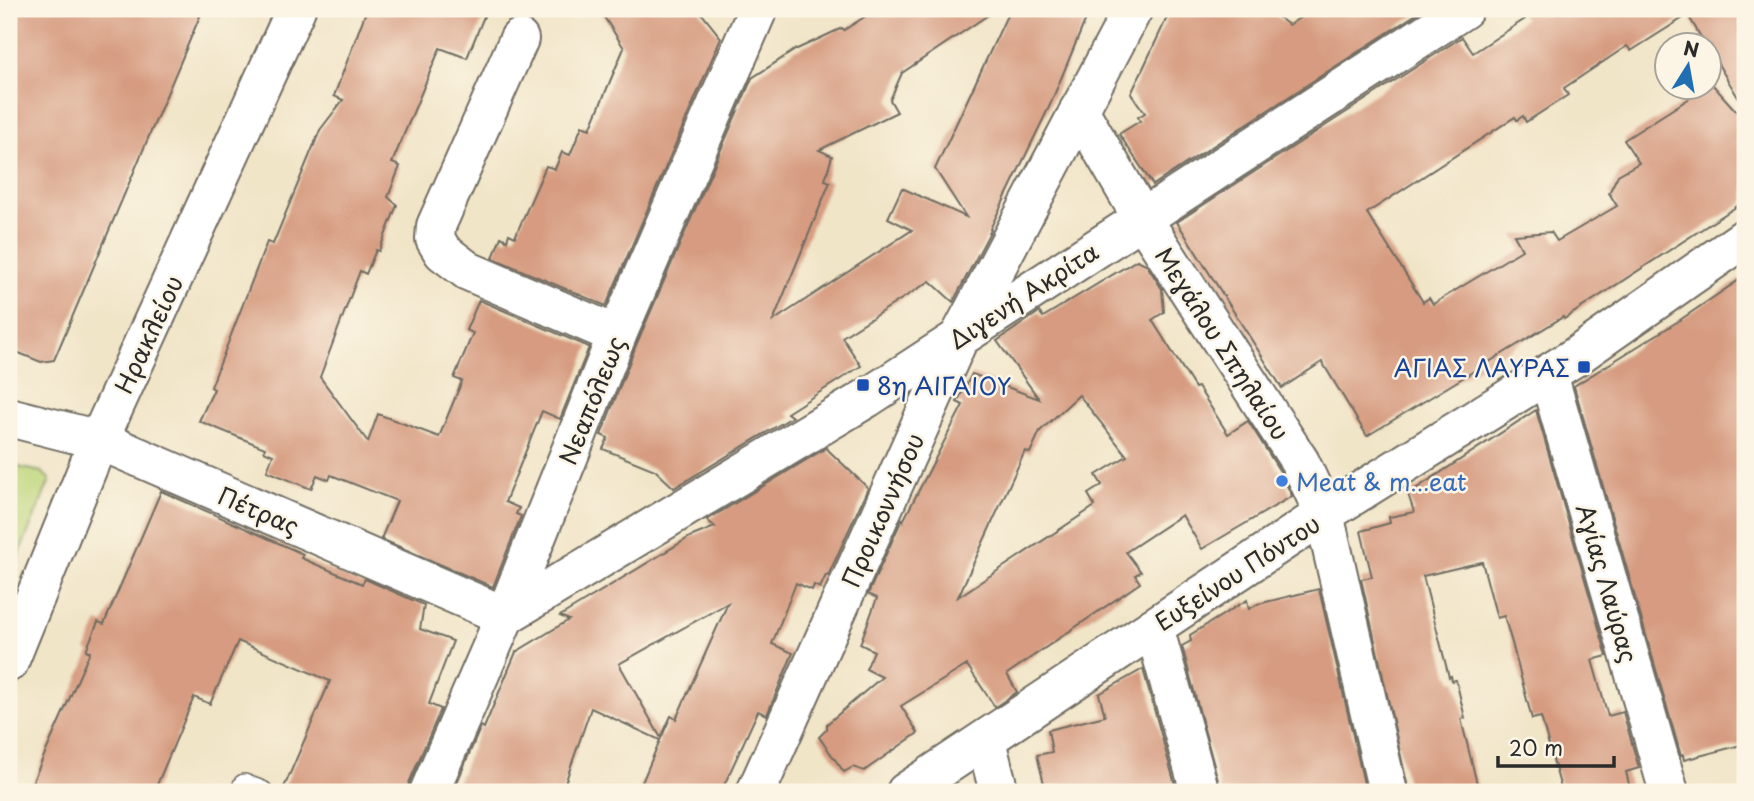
<svg xmlns="http://www.w3.org/2000/svg" width="1754" height="801" viewBox="0 0 1754 801" font-family="'Playpen Sans',sans-serif">
  <style>
    .green { fill: #bed67b; stroke: #748053; stroke-width: 2 }
    .building { fill: #d69b80; fill-rule: evenodd }
    .lines { fill: none; stroke-linecap: round; stroke-linejoin: round }
    .service-casing { stroke: #706c62; stroke-width: 24 }
    .minor-casing { stroke: #706c62; stroke-width: 42 }
    .tertiary-casing { stroke: #706c62; stroke-width: 42 }
    .service { stroke: #fff; stroke-width: 21 }
    .minor { stroke: #fff; stroke-width: 38 }
    .tertiary { stroke: #fff; stroke-width: 38 }
    .transit-dot { fill: #1a4fb4; stroke: #fcf5e5; stroke-width: 2.5 }
    .shop-dot { fill: #3f7fe0; stroke: #fcf5e5; stroke-width: 2.5 }
    .labels { text-anchor: middle; dominant-baseline: central; stroke-width: 5; stroke-linejoin: round; paint-order: stroke }
    .street-label { font-size: 24px; fill: #2b2b2b; stroke: #fcf5e5 }
    .transit-label { font-size: 24px; fill: #164399; stroke: #fcf5e5; text-anchor: end }
    .shop-label { font-size: 24px; fill: #366cbe; stroke: #fcf5e5; text-anchor: start }
  </style>
  <rect width="100%" height="100%" fill="#fcf5e5"/>
  <filter id="ink" filterUnits="userSpaceOnUse"><feTurbulence type="fractalNoise" baseFrequency=".0143" numOctaves="2"/><feDisplacementMap in="SourceGraphic" scale="14" xChannelSelector="R" yChannelSelector="G"/><feConvolveMatrix kernelMatrix="1 2 1 2 8 2 1 2 1" color-interpolation-filters="sRGB"/></filter>
  <filter id="wash" filterUnits="userSpaceOnUse"><feTurbulence type="fractalNoise" baseFrequency=".00686" numOctaves="4" result="noise"/><feDisplacementMap in="SourceGraphic" scale="28" xChannelSelector="R" yChannelSelector="G"/><feGaussianBlur stdDeviation="1.57" result="paint"/><feColorMatrix in="noise" values="0 0 0 0 0 0 0 0 0 0 0 0 0 0 0 0 0 1.4 0 .05"/><feComposite in="paint" operator="in"/></filter>
  <g filter="url(#wash)">
    <rect width="100%" height="100%" fill="#f1e5c8"/>
    <path class="green" d="M 9,465 L 42,472 L 50,480 L 9,578 Z"/>
    <g id="blocks">
      <g class="building">
        <path d="M 9,9 L 203,9 L 54,360 L 41,362 L 9,349 Z"/>
        <path d="M 367,9 L 487,9 L 467,58 L 440,48 L 392,163 L 400,166 L 388,197 L 397,205 L 379,251 L 376,250 L 366,274 L 360,271 L 320,377 L 368,442 L 378,414 L 439,437 L 462,381 L 454,378 L 473,333 L 466,330 L 479,300 L 589,347 L 560,419 L 542,411 L 505,502 L 519,508 L 516,514 L 521,516 L 493,587 L 381,539 L 397,501 L 331,475 L 329,480 L 317,475 L 311,489 L 267,471 L 273,455 L 264,451 L 265,448 L 199,421 L 214,389 L 211,387 L 267,242 L 273,244 L 320,130 L 343,100 L 334,96 Z"/>
        <path d="M 599,9 L 698,9 L 721,38 L 606,306 L 493,258 L 501,237 L 507,240 L 509,234 L 515,237 L 546,166 L 555,169 L 562,152 L 570,155 L 582,126 L 590,129 L 624,48 Z"/>
        <path d="M 877,9 L 997,9 L 902,73 L 890,100 L 897,112 L 819,150 L 832,156 L 825,180 L 830,182 L 773,321 L 912,230 L 888,218 L 902,188 L 966,217 L 935,169 L 1010,9 L 1090,9 L 1050,105 L 990,229 L 991,230 L 953,302 L 930,281 L 842,337 L 861,366 L 787,413 L 792,417 L 674,488 L 655,470 L 603,449 L 608,438 L 601,435 L 637,343 L 752,78 L 795,50 L 842,28 L 844,30 Z"/>
        <path d="M 1171,9 L 1267,9 L 1289,25 L 1313,9 L 1424,9 L 1153,185 L 1119,134 L 1140,121 L 1138,117 L 1145,113 L 1131,94 Z"/>
        <path d="M 1518,9 L 1745,9 L 1745,109 L 1709,49 L 1709,46 L 1706,46 L 1688,15 L 1631,51 L 1627,46 L 1564,88 L 1568,95 L 1526,122 L 1523,116 L 1517,120 L 1515,117 L 1367,213 L 1423,302 L 1429,298 L 1433,304 L 1517,253 L 1522,250 L 1514,235 L 1551,232 L 1557,241 L 1617,206 L 1609,193 L 1618,175 L 1639,163 L 1624,140 L 1712,84 L 1745,121 L 1745,201 L 1564,319 L 1563,317 L 1367,436 L 1322,362 L 1282,388 L 1177,222 L 1462,37 L 1473,53 L 1525,19 Z"/>
        <path d="M 1137,260 L 1146,264 L 1162,289 L 1164,312 L 1152,320 L 1195,388 L 1198,387 L 1228,434 L 1248,421 L 1281,473 L 1292,496 L 1202,549 L 1182,515 L 1126,552 L 1141,572 L 1135,575 L 1140,583 L 1007,674 L 1017,692 L 995,707 L 967,665 L 901,706 L 918,733 L 864,771 L 853,767 L 844,772 L 819,737 L 827,729 L 827,724 L 882,677 L 866,669 L 874,651 L 860,644 L 877,598 L 868,594 L 902,519 L 903,521 L 963,405 L 957,402 L 972,374 L 1039,399 L 997,341 L 1039,312 L 1043,317 ZM 1079,395 L 1127,456 L 1096,475 L 1102,485 L 1088,494 L 1095,506 L 958,597 L 1025,451 L 1030,453 L 1040,431 Z"/>
        <path d="M 1745,276 L 1745,744 L 1684,760 L 1683,755 L 1681,756 L 1574,386 L 1677,322 Z"/>
        <path d="M 1536,410 L 1607,656 L 1592,660 L 1608,716 L 1623,712 L 1639,768 L 1626,772 L 1631,792 L 1562,792 L 1541,717 L 1532,719 L 1512,643 L 1504,616 L 1497,618 L 1482,562 L 1423,576 L 1449,677 L 1451,676 L 1452,681 L 1456,680 L 1465,718 L 1461,719 L 1479,792 L 1409,792 L 1361,579 L 1372,577 L 1361,531 L 1390,523 L 1389,517 L 1414,512 L 1408,494 Z"/>
        <path d="M 826,448 L 868,488 L 828,576 L 826,575 L 820,588 L 814,585 L 812,590 L 796,583 L 772,644 L 793,653 L 767,715 L 758,711 L 721,792 L 638,792 L 660,740 L 591,708 L 562,792 L 453,792 L 481,726 L 484,728 L 516,652 L 569,620 L 560,616 L 690,537 L 715,527 L 707,520 ZM 728,603 L 676,719 L 671,716 L 661,738 L 619,664 Z"/>
        <path d="M 161,491 L 303,554 L 301,558 L 362,584 L 365,579 L 424,605 L 420,629 L 453,641 L 429,704 L 441,709 L 409,783 L 408,792 L 282,792 L 330,681 L 238,641 L 210,704 L 194,697 L 154,792 L 28,792 L 90,652 L 86,650 L 98,622 L 104,624 Z"/>
        <path d="M 1319,589 L 1366,792 L 1221,792 L 1182,646 L 1191,641 L 1190,635 L 1247,600 L 1249,609 L 1258,604 Z"/>
        <path d="M 1143,669 L 1177,792 L 1061,792 L 1060,785 L 1045,788 L 1037,755 L 1052,752 L 1048,730 L 1105,716 L 1099,694 Z"/>
      </g>
    </g>
  </g>
  <g filter="url(#ink)">
    <use href="#blocks" fill-opacity="0" stroke="#706c62" stroke-width="2"/>
    <g class="lines">
      <defs>
        <path id="service" d="M 244,785 L 262,792"/>
        <g id="minor">
          <path d="M 519,39 L 436,226 L 435,239 L 443,252 L 468,271 L 617,335"/>
          <path d="M 1079,110 L 1142,218 L 1300,462 L 1324,514 L 1388,792"/>
          <path d="M 1548,374 L 1669,792"/>
          <path d="M 505,616 L 617,335 L 758,9"/>
          <path d="M 1154,627 L 1200,792"/>
          <path d="M 9,662 L 99,440 L 296,9"/>
          <path d="M 986,741 L 999,792"/>
          <path d="M 756,792 L 960,336 L 1133,9"/>
        </g>
        <g id="tertiary">
          <path d="M 9,417 L 99,440 L 505,616"/>
          <path d="M 505,616 L 867,398 L 1464,9"/>
          <path d="M 429,792 L 505,616"/>
          <path d="M 906,792 L 1324,514 L 1575,357 L 1745,238"/>
        </g>
      </defs>
      <use href="#service" class="service-casing"/>
      <use href="#minor" class="minor-casing"/>
      <use href="#tertiary" class="tertiary-casing"/>
      <use href="#service" class="service"/>
      <use href="#minor" class="minor"/>
      <use href="#tertiary" class="tertiary"/>
    </g>
  </g>
  <g class="transit-dot">
    <rect x="1577" y="360" width="14" height="14" rx="3.5"/>
    <rect x="856" y="378" width="14" height="14" rx="3.5"/>
  </g>
  <circle class="shop-dot" cx="1282" cy="481" r="7"/>
  <g class="labels">
    <g class="street-label">
      <text transform="translate(1023 295) rotate(-33)">Διγενή Ακρίτα</text>
      <text transform="translate(148 334) rotate(-65)">Ηρακλείου</text>
      <text transform="translate(1223 343) rotate(57)">Μεγάλου Σπηλαίου</text>
      <text transform="translate(591 400) rotate(-68)">Νεαπόλεως</text>
      <text transform="translate(259 510) rotate(23)">Πέτρας</text>
      <text transform="translate(882 510) rotate(-66)">Προικοννήσου</text>
      <text transform="translate(1237 572) rotate(-33)">Ευξείνου Πόντου</text>
      <text transform="translate(1608 583) rotate(74)">Αγίας Λαύρας</text>
    </g>
    <g class="transit-label">
      <text x="1570" y="367">ΑΓΙΑΣ ΛΑΥΡΑΣ</text>
      <text x="877" y="385" text-anchor="start">8η ΑΙΓΑΙΟΥ</text>
    </g>
    <g class="shop-label">
      <text x="1296" y="481">Meat &amp; m...eat</text>
    </g>
  </g>
  <rect width="1754" height="801" fill="none" stroke="#fcf5e5" stroke-width="35"/>
  <g transform="translate(1688 66) rotate(11)"><circle r="33" fill="#fcf5e5" stroke="#a8a49b" stroke-width="2"/>
  <path d="M0-5L12 26L0 18L-12 26Z" fill="#1f6fb2"/>
  <text y="-10" font-size="19" font-weight="bold" text-anchor="middle" fill="#2b2b2b">N</text>
  </g>
  <path d="M1498 756v10h116v-10" fill="none" stroke="#2b2b2b" stroke-width="3.5"/>
  <text x="1509" y="756" font-size="21" fill="#2b2b2b" stroke="#fcf5e5" stroke-width="5" paint-order="stroke">20 m</text>
</svg>
